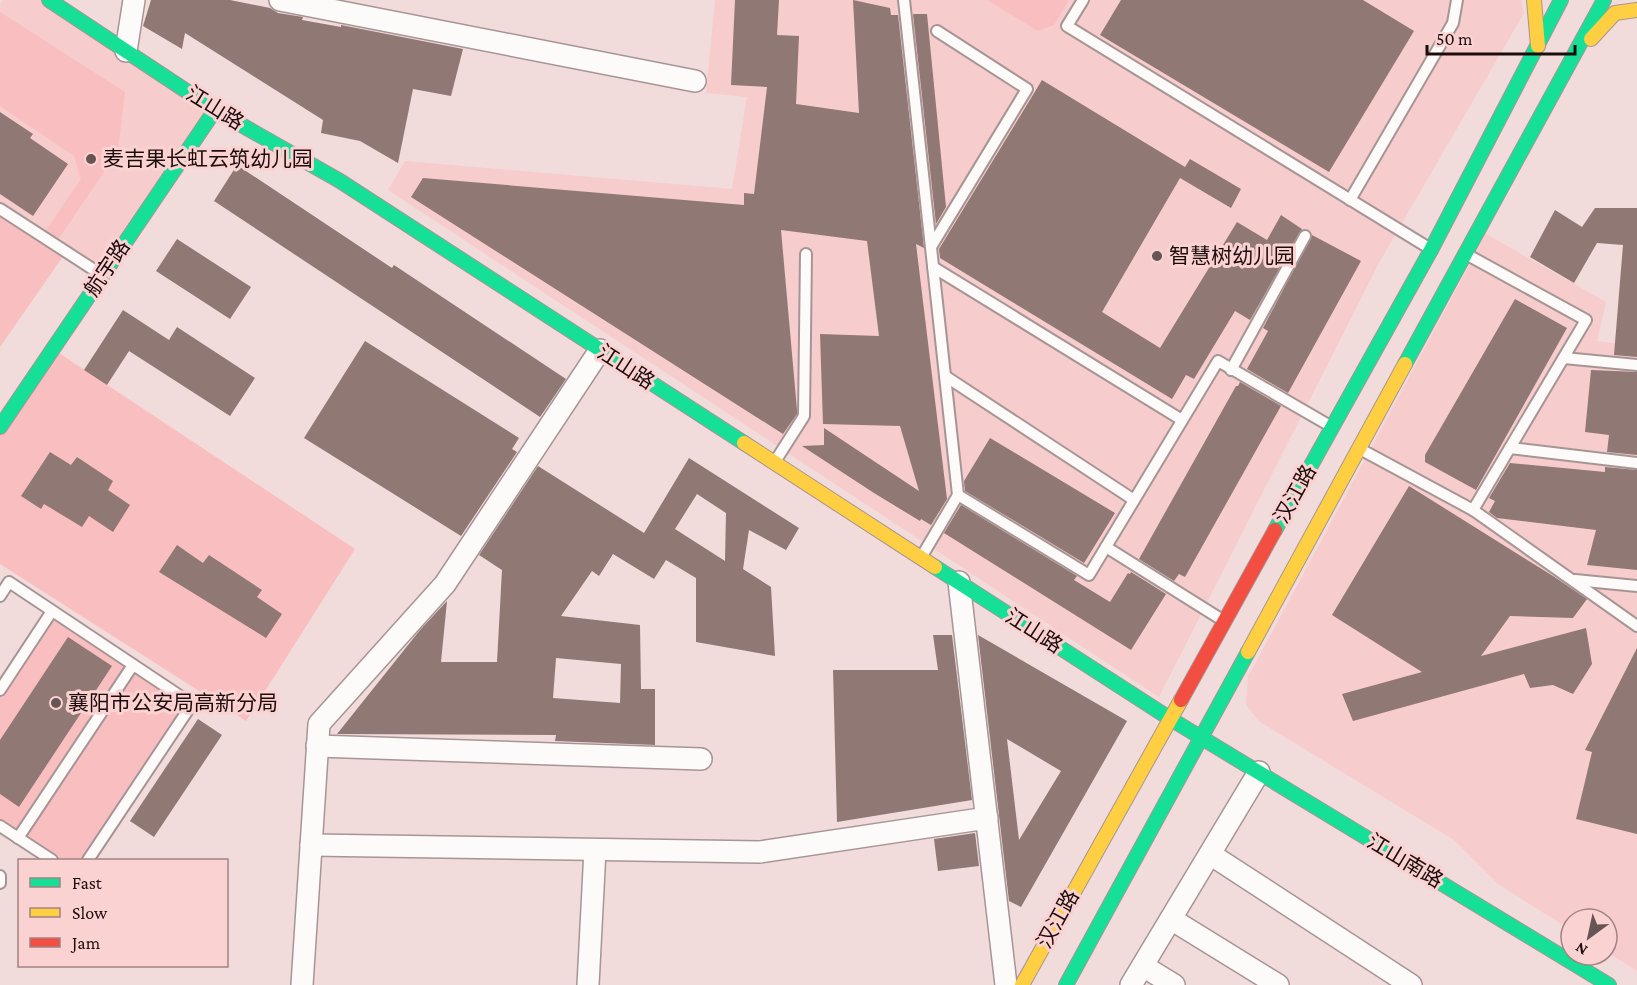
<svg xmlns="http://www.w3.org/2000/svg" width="1637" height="985" viewBox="0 0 1637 985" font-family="'Crimson Pro','Noto Sans SC',serif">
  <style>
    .built { fill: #f7cccc }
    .green { fill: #f9bfc0 }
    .building { fill: #907874; fill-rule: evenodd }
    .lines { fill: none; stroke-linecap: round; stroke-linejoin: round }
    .lane-casing { stroke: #a79595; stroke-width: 14 }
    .street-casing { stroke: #a79595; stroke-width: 24 }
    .fast-casing { stroke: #a79595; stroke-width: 16 }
    .slow-casing { stroke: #a79595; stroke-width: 16 }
    .jam-casing { stroke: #a79595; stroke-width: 16 }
    .lane { stroke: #fdfafa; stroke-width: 10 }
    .street { stroke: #fdfafa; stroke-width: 21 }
    .fast { stroke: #16e098; stroke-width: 14 }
    .slow { stroke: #ffcf43; stroke-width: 14 }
    .jam { stroke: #f24e42; stroke-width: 14 }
    .poi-dot { fill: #675454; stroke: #fbd2d2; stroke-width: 2 }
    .labels { text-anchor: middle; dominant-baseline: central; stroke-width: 6; stroke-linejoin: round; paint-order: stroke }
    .street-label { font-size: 21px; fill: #1c0c0c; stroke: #fbd2d2 }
    .poi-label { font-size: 21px; fill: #1c0c0c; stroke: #fbd2d2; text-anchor: start }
  </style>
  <rect width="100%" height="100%" fill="#f2dbdb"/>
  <g class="built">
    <path d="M 3,0 L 49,0 L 215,110 L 102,275 L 0,209 L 0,4 Z"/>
    <path d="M 715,0 L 1521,0 L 1524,13 L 1380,261 L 1159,697 L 388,190 L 405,161 L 732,189 L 747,97 L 706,93 Z"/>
    <path d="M 1486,234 L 1606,302 L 1597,341 L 1637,346 L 1637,971 L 1607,952 L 1607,919 L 1571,919 L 1571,930 L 1498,884 L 1454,840 L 1260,722 L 1246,705 L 1248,677 Z"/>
  </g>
  <g class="green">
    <path d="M 987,0 L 1069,0 L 1054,25 L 1038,31 Z"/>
    <path d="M 0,12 L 125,92 L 118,151 L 55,244 L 66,252 L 0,347 L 0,209 L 42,236 L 81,179 L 74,156 L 0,106 Z"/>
    <path d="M 53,349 L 355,549 L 246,721 L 0,564 L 0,427 Z"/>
    <path d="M 52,611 L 192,704 L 88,860 L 52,860 L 0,826 L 0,690 Z"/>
  </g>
  <g class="building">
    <path d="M 151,0 L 230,0 L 270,8 L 278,13 L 303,17 L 302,20 L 341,27 L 341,25 L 463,49 L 451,96 L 413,89 L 398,163 L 360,141 L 321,133 L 323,120 L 185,33 L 182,49 L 143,26 Z"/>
    <path d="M 735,0 L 779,0 L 777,35 L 799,36 L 796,104 L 859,113 L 853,0 L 890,8 L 891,15 L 898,15 L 924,248 L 916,244 L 947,499 L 931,525 L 921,519 L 920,521 L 874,493 L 802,446 L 824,445 L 824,428 L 919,491 L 900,426 L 823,424 L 820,334 L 879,336 L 867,241 L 781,230 L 797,410 L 797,414 L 783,434 L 411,197 L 423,178 L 744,205 L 744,193 L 754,194 L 767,87 L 731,85 Z"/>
    <path d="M 1121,0 L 1363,0 L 1414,31 L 1329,172 L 1100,35 Z"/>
    <path d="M 913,14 L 927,14 L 946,207 L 936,224 Z"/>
    <path d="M 1042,80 L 1185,167 L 1190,159 L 1241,189 L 1231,208 L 1180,178 L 1102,312 L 1160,348 L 1237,222 L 1267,240 L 1281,215 L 1302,229 L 1250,320 L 1235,311 L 1194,379 L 1186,375 L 1172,399 L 940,258 L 939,249 Z"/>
    <path d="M 0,112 L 33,134 L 30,138 L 68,164 L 33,216 L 0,194 Z"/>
    <path d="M 237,165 L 392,268 L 394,265 L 566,379 L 540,417 L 214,201 Z"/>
    <path d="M 1595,208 L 1637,208 L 1637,357 L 1614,355 L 1623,245 L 1597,243 L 1574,283 L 1530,257 L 1555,210 L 1582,227 Z"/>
    <path d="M 1312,235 L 1361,261 L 1288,393 L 1247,369 L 1268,331 L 1263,328 Z"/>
    <path d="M 177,239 L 251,287 L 230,319 L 156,271 Z"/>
    <path d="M 1515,299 L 1567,328 L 1476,490 L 1425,462 L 1425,455 Z"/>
    <path d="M 123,310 L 169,340 L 177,327 L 255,378 L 230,416 L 129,351 L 107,385 L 84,370 Z"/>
    <path d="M 365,341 L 519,438 L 512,449 L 517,452 L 461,536 L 304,438 Z"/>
    <path d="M 1591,370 L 1637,372 L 1637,455 L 1607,452 L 1609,435 L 1585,432 Z"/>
    <path d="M 1240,382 L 1281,406 L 1185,577 L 1179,574 L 1174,581 L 1139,559 L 1236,386 L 1238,386 Z"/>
    <path d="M 990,438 L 1115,513 L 1084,563 L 965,491 L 964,481 Z"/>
    <path d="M 50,452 L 71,465 L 77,457 L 113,481 L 108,490 L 130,505 L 113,532 L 89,516 L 82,527 L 44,504 L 41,509 L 21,496 Z"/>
    <path d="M 689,458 L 799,528 L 786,550 L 749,530 L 743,569 L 771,587 L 775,656 L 696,642 L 696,578 L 666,560 L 654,579 L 613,554 L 599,576 L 592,571 L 561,616 L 640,625 L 641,689 L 655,689 L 655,745 L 555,741 L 556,735 L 337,734 L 420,630 L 447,601 L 441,662 L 497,662 L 502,570 L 479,555 L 538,466 L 644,533 ZM 697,494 L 726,513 L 725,561 L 675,529 ZM 556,658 L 621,664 L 620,703 L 553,698 Z"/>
    <path d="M 1510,463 L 1605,472 L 1605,467 L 1637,470 L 1637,570 L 1587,565 L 1596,530 L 1497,518 L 1489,512 L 1495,501 L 1489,498 Z"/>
    <path d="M 1409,486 L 1553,576 L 1587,599 L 1573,618 L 1510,616 L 1481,656 L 1586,628 L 1592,664 L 1573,694 L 1553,685 L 1530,688 L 1524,674 L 1353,721 L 1342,694 L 1422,672 L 1332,615 Z"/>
    <path d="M 961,505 L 1077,576 L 1074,580 L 1110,602 L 1128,573 L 1130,574 L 1131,572 L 1166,594 L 1131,650 L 944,533 Z"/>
    <path d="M 177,545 L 203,563 L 209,555 L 262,590 L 257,597 L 282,614 L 266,638 L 159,572 Z"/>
    <path d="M 933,635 L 952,635 L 972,800 L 837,822 L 833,670 L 938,670 Z"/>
    <path d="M 978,635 L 1127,721 L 1021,907 L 1009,901 ZM 1007,739 L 1061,771 L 1019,840 Z"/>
    <path d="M 68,637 L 112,666 L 19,807 L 0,794 L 0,740 Z"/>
    <path d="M 1637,648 L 1637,834 L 1576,819 L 1592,752 L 1585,750 Z"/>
    <path d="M 198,719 L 222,735 L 154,837 L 130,821 Z"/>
    <path d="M 975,833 L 979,866 L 938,871 L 934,839 Z"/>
  </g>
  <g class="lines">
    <defs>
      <g id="lane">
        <path d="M 904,0 L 958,495 L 1089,575 L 1218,361 L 1332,427"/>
        <path d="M 1083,0 L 1067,26 L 1429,248"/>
        <path d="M 1350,200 L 1453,23 L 1457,0"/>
        <path d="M 0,209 L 102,275"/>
        <path d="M 931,247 L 1027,89 L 937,31"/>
        <path d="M 1466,254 L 1586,320 L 1473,510 L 1637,626"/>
        <path d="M 933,267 L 1182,420"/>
        <path d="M 1564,358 L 1637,365"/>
        <path d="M 1231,370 L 1305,236"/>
        <path d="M 945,376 L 1134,500"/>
        <path d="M 1510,448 L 1637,463"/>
        <path d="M 1360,449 L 1473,510"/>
        <path d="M 776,460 L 804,416 L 806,254"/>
        <path d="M 1106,547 L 1224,621"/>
        <path d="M 922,556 L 958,495"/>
        <path d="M 1575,580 L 1637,586"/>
        <path d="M 0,596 L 9,582 L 192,704 L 88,860"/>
        <path d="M 0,690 L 52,611"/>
        <path d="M 0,826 L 52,860"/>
        <path d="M 18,838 L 133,665"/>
        <path d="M 0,876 L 0,883"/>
      </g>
      <g id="street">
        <path d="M 280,0 L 695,81"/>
        <path d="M 126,51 L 134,0"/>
        <path d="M 959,582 L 1006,985"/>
        <path d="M 317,746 L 701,759"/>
        <path d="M 311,845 L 760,852 L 987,818"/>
        <path d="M 1210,854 L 1411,985"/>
        <path d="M 1171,919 L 1278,985"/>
        <path d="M 1143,966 L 1174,985"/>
        <path d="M 302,985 L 319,724 L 445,584 L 600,350"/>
        <path d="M 588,985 L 595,850"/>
        <path d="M 1131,985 L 1259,772"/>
      </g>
      <g id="fast">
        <path d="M 49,0 L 215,110 L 340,181 L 744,443"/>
        <path d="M 1405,364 L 1604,0"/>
        <path d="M 0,427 L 215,110"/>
        <path d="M 1275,530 L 1431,250 L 1561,0"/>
        <path d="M 935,567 L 1169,718 L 1609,985"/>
        <path d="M 1066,985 L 1248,652"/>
      </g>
      <g id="slow">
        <path d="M 1534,0 L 1538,46"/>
        <path d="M 1591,39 L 1615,13 L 1637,10"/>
        <path d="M 744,443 L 935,567"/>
        <path d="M 1248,652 L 1405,364"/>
        <path d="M 1022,985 L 1181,700"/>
      </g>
      <path id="jam" d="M 1181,700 L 1275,530"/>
    </defs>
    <use href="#lane" class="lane-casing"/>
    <use href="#street" class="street-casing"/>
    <use href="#fast" class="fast-casing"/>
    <use href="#slow" class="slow-casing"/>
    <use href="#jam" class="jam-casing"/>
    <use href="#lane" class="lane"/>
    <use href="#street" class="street"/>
    <use href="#fast" class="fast"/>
    <use href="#slow" class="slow"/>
    <use href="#jam" class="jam"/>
  </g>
  <g class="poi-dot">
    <circle cx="91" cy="159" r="6"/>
    <circle cx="1157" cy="256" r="6"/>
    <circle cx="56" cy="703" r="6"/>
  </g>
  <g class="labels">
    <g class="street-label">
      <text transform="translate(215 108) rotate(32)">江山路</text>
      <text transform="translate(107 268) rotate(-56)">航宇路</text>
      <text transform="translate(626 367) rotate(33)">江山路</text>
      <text transform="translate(1295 494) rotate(-61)">汉江路</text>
      <text transform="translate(1034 631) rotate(33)">江山路</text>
      <text transform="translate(1405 861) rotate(31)">江山南路</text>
      <text transform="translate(1058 919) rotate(-61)">汉江路</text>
    </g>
    <g class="poi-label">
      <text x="103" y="159">麦吉果长虹云筑幼儿园</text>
      <text x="1169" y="256">智慧树幼儿园</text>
      <text x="68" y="703">襄阳市公安局高新分局</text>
    </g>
  </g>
  <rect x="18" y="859" width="210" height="108" fill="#fbd2d2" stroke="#a28383" stroke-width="1.5"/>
  <rect x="30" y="878" width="30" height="9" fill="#16e098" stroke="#a28383" stroke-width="1.5"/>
  <text x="72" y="889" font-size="18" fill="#1c0c0c">Fast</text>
  <rect x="30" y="908" width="30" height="9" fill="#ffcf43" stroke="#a28383" stroke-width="1.5"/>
  <text x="72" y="919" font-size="18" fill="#1c0c0c">Slow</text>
  <rect x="30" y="938" width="30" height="9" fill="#f24e42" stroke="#a28383" stroke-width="1.5"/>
  <text x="72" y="949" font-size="18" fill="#1c0c0c">Jam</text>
  <g transform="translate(1589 937) rotate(213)"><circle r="28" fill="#fbd2d2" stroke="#a28383" stroke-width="1.5"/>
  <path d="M0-4.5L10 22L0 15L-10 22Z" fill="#675454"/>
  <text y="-9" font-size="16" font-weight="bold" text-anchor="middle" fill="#1c0c0c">N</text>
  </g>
  <path d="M1427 45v9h148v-9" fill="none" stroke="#1c0c0c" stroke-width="3"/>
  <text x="1436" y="45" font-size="18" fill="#1c0c0c" stroke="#fbd2d2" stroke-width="4.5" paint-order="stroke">50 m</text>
</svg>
